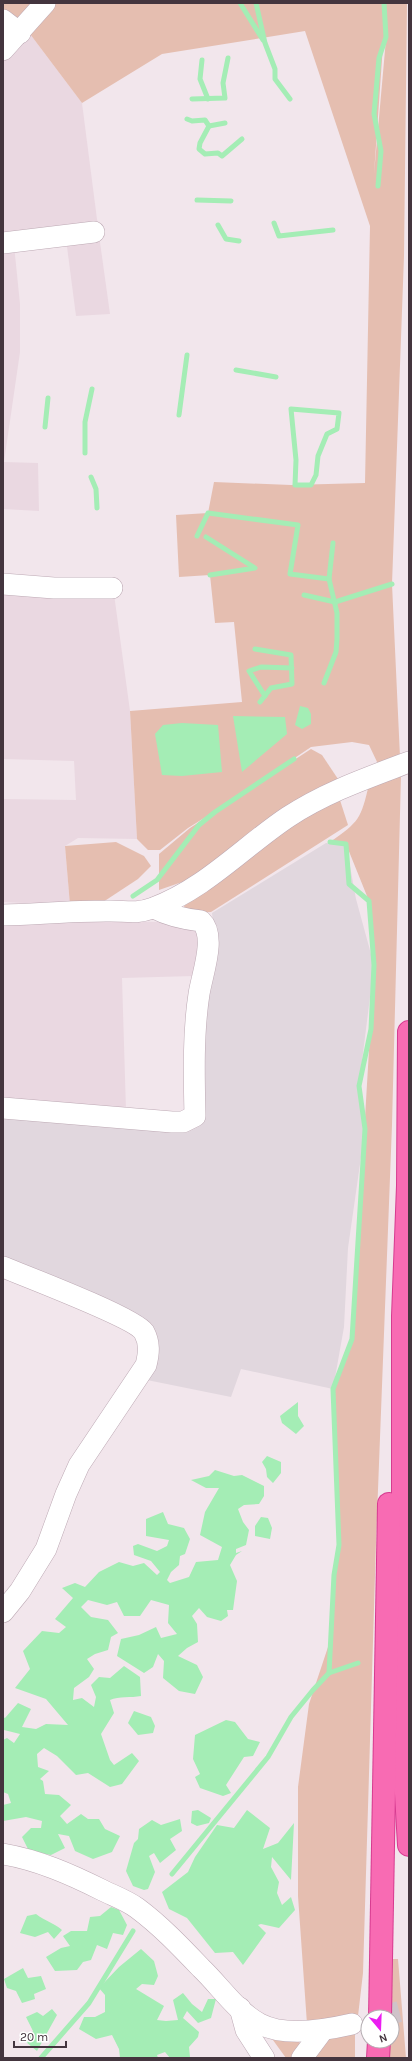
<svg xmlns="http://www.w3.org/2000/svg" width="412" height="2061" viewBox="0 0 412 2061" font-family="Karla,sans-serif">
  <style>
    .residential { fill: #ead8e1 }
    .industrial { fill: #e1d7de }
    .green { fill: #e5beb0; fill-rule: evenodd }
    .water { fill: #a4edb5 }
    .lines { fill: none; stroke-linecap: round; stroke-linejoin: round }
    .stream { stroke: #a4edb5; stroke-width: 5 }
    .minor-tunnel { stroke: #cfc3c9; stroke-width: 21; stroke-dasharray: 21 10; stroke-linecap: butt }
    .minor-casing { stroke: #bda9b4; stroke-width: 22 }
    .highway-casing { stroke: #d73b90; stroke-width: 24 }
    .minor { stroke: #fff; stroke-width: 21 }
    .highway { stroke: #f86bb3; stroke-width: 22 }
  </style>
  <rect width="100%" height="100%" fill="#f2e6ec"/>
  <g class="residential">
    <path d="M 27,30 L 82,103 L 98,227 L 3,239 L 3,58 Z"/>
    <path d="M 99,235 L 110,314 L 76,316 L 66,239 Z"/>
    <path d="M 14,245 L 20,304 L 20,352 L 4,462 L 38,463 L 39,511 L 3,509 L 3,246 Z"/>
    <path d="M 3,587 L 114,594 L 130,711 L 137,839 L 78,838 L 65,846 L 70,905 L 3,902 L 3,799 L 76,800 L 74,761 L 3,759 Z"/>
    <path d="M 3,921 L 175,922 L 199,930 L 201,940 L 194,976 L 122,978 L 126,1110 L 3,1103 Z"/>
  </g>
  <path class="industrial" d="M 326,843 L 346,844 L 356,899 L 374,965 L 359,1085 L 365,1129 L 348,1248 L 344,1327 L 333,1389 L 241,1369 L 231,1397 L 142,1379 L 156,1349 L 152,1324 L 123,1308 L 3,1264 L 3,1111 L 186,1124 L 200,1051 L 215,939 L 212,913 Z"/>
  <g class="green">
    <path d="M 3,3 L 34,3 L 20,21 L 3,13 Z"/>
    <path d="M 53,3 L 407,3 L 404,256 L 392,584 L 400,757 L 378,764 L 369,745 L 352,742 L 311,747 L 222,807 L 188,828 L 160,850 L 148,850 L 137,839 L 130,711 L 242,702 L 234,622 L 215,623 L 210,575 L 179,577 L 176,515 L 208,513 L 214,482 L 291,485 L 365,483 L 370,226 L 305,31 L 162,54 L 82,103 L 27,30 ZM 386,39 L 374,174 L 383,45 Z"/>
    <path d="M 311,749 L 322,755 L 338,779 L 185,881 L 159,890 L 159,854 L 190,828 Z"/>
    <path d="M 401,775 L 392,1125 L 376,1542 L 363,1973 L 358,2016 L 307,2024 L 298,1896 L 298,1787 L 309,1704 L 332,1635 L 334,1575 L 338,1538 L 333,1389 L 352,1339 L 374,965 L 369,901 L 346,844 L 330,842 C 359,822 361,819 369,784 Z"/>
    <path d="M 339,797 L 348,825 L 211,912 L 186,913 L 184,906 L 298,820 Z"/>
    <path d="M 116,842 L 144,856 L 151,866 L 138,879 L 100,904 L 70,905 L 65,846 Z"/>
    <path d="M 392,1959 L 398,1959 L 406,2058 L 383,2058 L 383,2041 L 392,2041 L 392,2017 L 384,2017 Z"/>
    <path d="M 355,2029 L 355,2058 L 313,2058 L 328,2036 Z"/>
    <path d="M 270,2036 C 281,2036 296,2034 302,2046 L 295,2058 L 286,2058 Z"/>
  </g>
  <g class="water">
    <path d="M 300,706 L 308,708 L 311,714 L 311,724 L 302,729 L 295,725 Z"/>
    <path d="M 233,716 L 285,717 L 287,734 L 242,772 Z"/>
    <path d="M 182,723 L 218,725 L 222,772 L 182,776 L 162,775 L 155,734 L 163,725 Z"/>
    <path d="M 298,1402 L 298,1416 L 304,1426 L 296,1434 L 282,1423 L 280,1416 Z"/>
    <path d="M 267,1456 L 281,1462 L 281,1473 L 273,1483 L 267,1477 L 266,1469 L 262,1462 Z"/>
    <path d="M 215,1470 L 234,1476 L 242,1475 L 264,1486 L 264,1496 L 259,1504 L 244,1505 L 238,1509 L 243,1522 L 249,1530 L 246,1545 L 236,1549 L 236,1553 L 242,1551 L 236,1555 L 230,1565 L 237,1581 L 233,1610 L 227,1610 L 228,1616 L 221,1621 L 207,1617 L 199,1608 L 192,1616 L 197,1624 L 198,1642 L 187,1648 L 178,1656 L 197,1665 L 203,1677 L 195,1694 L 179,1691 L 163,1678 L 164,1661 L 158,1654 L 153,1667 L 144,1673 L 117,1656 L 121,1639 L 139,1635 L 156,1627 L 161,1638 L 177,1634 L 168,1623 L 169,1605 L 151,1600 L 140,1616 L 124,1616 L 117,1602 L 107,1605 L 88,1600 L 81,1607 L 91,1617 L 108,1620 L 118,1633 L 111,1637 L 108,1650 L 95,1654 L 87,1659 L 94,1669 L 89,1677 L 74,1688 L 73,1700 L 82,1698 L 94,1707 L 96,1697 L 91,1685 L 99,1677 L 110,1678 L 124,1666 L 140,1677 L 141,1696 C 131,1698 119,1696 110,1700 L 114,1713 L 101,1734 L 110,1760 L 114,1765 L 132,1753 L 139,1761 L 122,1784 L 110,1787 L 88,1773 L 76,1775 L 57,1756 L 44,1748 L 37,1754 L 38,1767 L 49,1771 L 40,1779 L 43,1781 L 45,1794 L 59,1795 L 71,1805 L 60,1816 L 67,1824 L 81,1814 L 88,1819 L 99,1819 L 105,1829 L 120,1836 L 112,1852 L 93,1859 L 75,1851 L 69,1836 L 58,1834 L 65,1848 L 51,1855 L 29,1851 L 22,1837 L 31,1828 L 41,1828 L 42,1821 L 26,1817 L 3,1821 L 3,1805 L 11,1803 L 8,1794 L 3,1792 L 3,1740 L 7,1738 L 14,1743 L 20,1734 L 4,1730 L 3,1731 L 3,1717 L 5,1718 L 18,1703 L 31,1709 L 22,1727 L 36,1729 L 46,1724 L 68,1725 L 46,1699 L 15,1688 L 30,1669 L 23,1651 L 42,1631 L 59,1633 L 66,1627 L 55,1619 L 73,1598 L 62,1588 L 75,1583 L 85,1587 L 99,1572 L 119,1562 L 133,1566 L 144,1563 L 157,1575 L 160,1572 L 151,1561 L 134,1555 L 133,1546 L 138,1544 L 157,1551 L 167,1546 L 169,1540 L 146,1536 L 146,1519 L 163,1512 L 168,1524 L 184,1528 L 190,1539 L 185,1554 L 180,1556 L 179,1565 L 171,1572 L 167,1580 L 170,1583 L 189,1577 L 196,1562 L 218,1560 L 222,1547 L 200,1535 L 205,1512 L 219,1488 L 206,1488 L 191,1480 L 209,1476 Z"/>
    <path d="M 261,1517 L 268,1518 L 272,1528 L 270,1539 L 255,1536 L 255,1526 Z"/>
    <path d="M 134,1711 L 151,1717 L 155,1726 L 153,1733 L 138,1735 L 128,1723 Z"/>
    <path d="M 226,1720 L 235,1722 L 248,1739 L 260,1742 L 253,1756 L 244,1757 L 226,1785 L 231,1793 L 223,1796 L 200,1788 L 195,1777 L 200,1774 L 193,1759 L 195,1735 Z"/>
    <path d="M 198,1810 L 211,1818 L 209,1823 L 197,1826 L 191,1823 L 192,1811 Z"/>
    <path d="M 247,1810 L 270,1828 L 263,1849 L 278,1843 L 294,1823 L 291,1880 L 272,1857 L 271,1867 L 279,1882 L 277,1893 L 282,1905 L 291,1897 L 295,1910 L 279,1928 L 261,1924 L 258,1925 L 266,1933 L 243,1965 L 233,1952 L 215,1953 L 187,1918 L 169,1909 L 162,1892 L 188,1872 L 195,1857 L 217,1825 L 234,1828 Z"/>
    <path d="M 180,1819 L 182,1831 L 170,1839 L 176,1850 L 160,1863 L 154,1853 L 149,1856 L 155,1872 L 148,1889 L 144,1890 L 133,1886 L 126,1871 L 134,1843 L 138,1839 L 139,1829 L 152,1820 L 161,1825 Z"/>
    <path d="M 111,1907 L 119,1910 L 127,1925 L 123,1935 L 113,1933 L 107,1949 L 97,1945 L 91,1960 L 83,1962 L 77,1970 L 55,1971 L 46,1957 L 61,1948 L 70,1946 L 63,1936 L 71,1931 L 87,1931 L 90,1917 L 100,1916 Z"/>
    <path d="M 36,1914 C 45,1921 54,1923 62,1930 L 54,1939 L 48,1932 L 35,1937 L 20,1933 L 27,1916 Z"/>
    <path d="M 141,1949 L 154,1961 L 158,1976 L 154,1985 L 142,1984 L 136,1989 L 164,2006 L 157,2020 L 166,2021 L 178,2020 L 173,2000 L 183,1993 L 192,2004 L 202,2012 L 208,1999 L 216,1999 L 211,2018 L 198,2023 L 187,2011 L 183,2018 L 199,2032 L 198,2037 L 189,2047 L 190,2057 L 189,2058 L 170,2058 L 165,2052 L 157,2055 L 158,2058 L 120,2058 L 119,2049 L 112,2035 L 96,2039 L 79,2029 L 84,2017 L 95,2017 L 105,2012 L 105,1995 L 99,1988 L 119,1967 Z"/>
    <path d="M 23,1968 L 28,1978 L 41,1976 L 46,1989 L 34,1994 L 35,1999 L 22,2003 L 16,1991 L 7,1988 L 4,1979 Z"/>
    <path d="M 52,2009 L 57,2015 L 37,2051 L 26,2042 L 33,2031 L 26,2017 L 37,2012 L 43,2016 Z"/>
  </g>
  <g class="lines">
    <g class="stream">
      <path d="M 240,3 L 263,40"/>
      <path d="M 256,3 L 265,43 L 275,69 L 275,79 L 290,99"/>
      <path d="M 202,60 L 200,79 L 208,99"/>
      <path d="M 192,99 L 225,98 L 223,83 L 228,58"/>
      <path d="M 187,119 L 192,121 L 205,120 L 209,126 L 225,123"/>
      <path d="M 209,126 L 200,143 L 199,149 L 205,154 L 218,153 L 222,156 L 242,139"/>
      <path d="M 378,186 L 381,151 L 374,114 L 379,58 L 386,37 L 384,3"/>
      <path d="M 197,200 L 231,201"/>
      <path d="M 274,223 L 279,236 L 333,230"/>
      <path d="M 218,225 L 226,239 L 239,241"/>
      <path d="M 236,370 L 276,377"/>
      <path d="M 291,409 L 339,413 L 337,429 L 327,434 L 318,456 L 316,475 L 311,485 L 295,485 L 296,460 Z"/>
      <path d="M 179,415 L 187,355"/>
      <path d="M 45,427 L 48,398"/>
      <path d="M 85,453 L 85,422 L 92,389"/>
      <path d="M 91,477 L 96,489 L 97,508"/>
      <path d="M 197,536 L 208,513 L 298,525 L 290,574 L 329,579"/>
      <path d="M 206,537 L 255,568 L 210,575"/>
      <path d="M 304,595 L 335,602 L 392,584"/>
      <path d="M 255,649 L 291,655 L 292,684 L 271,688 L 260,702"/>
      <path d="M 324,683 L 336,652 L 337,639 L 337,613 L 329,579 L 333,543"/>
      <path d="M 265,696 L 249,671 L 261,667 L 292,668"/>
      <path d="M 133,896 L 157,880 L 199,825 L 215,812 L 294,759"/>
      <path d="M 329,1673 L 334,1575 L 339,1545 L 333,1389 L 352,1339 L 365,1129 L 359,1086 L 371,1029 L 374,965 L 369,901 L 349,884 L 346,844 L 330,842"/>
      <path d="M 172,1874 L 268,1757 L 291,1717 L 313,1690 L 329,1673 L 358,1663"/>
      <path d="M 41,2058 L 89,2003 L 133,1931"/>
    </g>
    <path class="minor-tunnel" d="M 379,2017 L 409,2009"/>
    <defs>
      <g id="minor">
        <path d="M 3,20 L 20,33"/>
        <path d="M 3,50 L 45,3"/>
        <path d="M 3,243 L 94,232"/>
        <path d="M 3,584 L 54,588 L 112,588"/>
        <path d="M 3,915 C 37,914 72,911 106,911 C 124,910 134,915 153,908 C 205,889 243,847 288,817 C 326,792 367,778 409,762"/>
        <path d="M 3,1108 L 172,1122 L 183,1122 L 195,1116 C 194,1075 193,1033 199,994 C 202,974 217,936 201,921 C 184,919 169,916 154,908"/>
        <path d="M 3,1267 C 25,1276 135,1318 144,1332 C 150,1343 149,1353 146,1365 L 79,1465 L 66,1494 L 46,1549 L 20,1591 L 3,1612"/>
        <path d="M 3,1854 C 38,1860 70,1874 102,1890 C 114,1896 126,1900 137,1908 C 160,1925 181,1947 201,1968 C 220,1986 237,2012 260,2024 C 285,2037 326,2030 352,2024"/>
        <path d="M 240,2008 L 246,2030 L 264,2058"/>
        <path d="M 302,2058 L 323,2030"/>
      </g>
      <g id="highway">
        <path d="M 409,1032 L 408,1186 L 403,1316 L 403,1742 L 409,1845"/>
        <path d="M 380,2017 L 389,1504"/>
        <path d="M 378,2058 L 379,2041"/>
      </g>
    </defs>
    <use href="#minor" class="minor-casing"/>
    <use href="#highway" class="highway-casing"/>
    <use href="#minor" class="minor"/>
    <use href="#highway" class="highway"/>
  </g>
  <rect width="412" height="2061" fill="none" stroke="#44353e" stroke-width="8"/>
  <g transform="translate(380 2029) rotate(161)"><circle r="19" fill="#ffffff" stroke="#b4aeb2"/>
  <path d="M0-3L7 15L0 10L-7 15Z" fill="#eb1ef1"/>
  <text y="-6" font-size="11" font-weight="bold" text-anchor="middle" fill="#44353e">N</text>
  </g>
  <path d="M14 2041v6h52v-6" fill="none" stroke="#44353e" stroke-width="2"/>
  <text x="20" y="2041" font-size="12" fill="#44353e" stroke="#ffffff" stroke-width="3" paint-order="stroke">20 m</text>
</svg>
